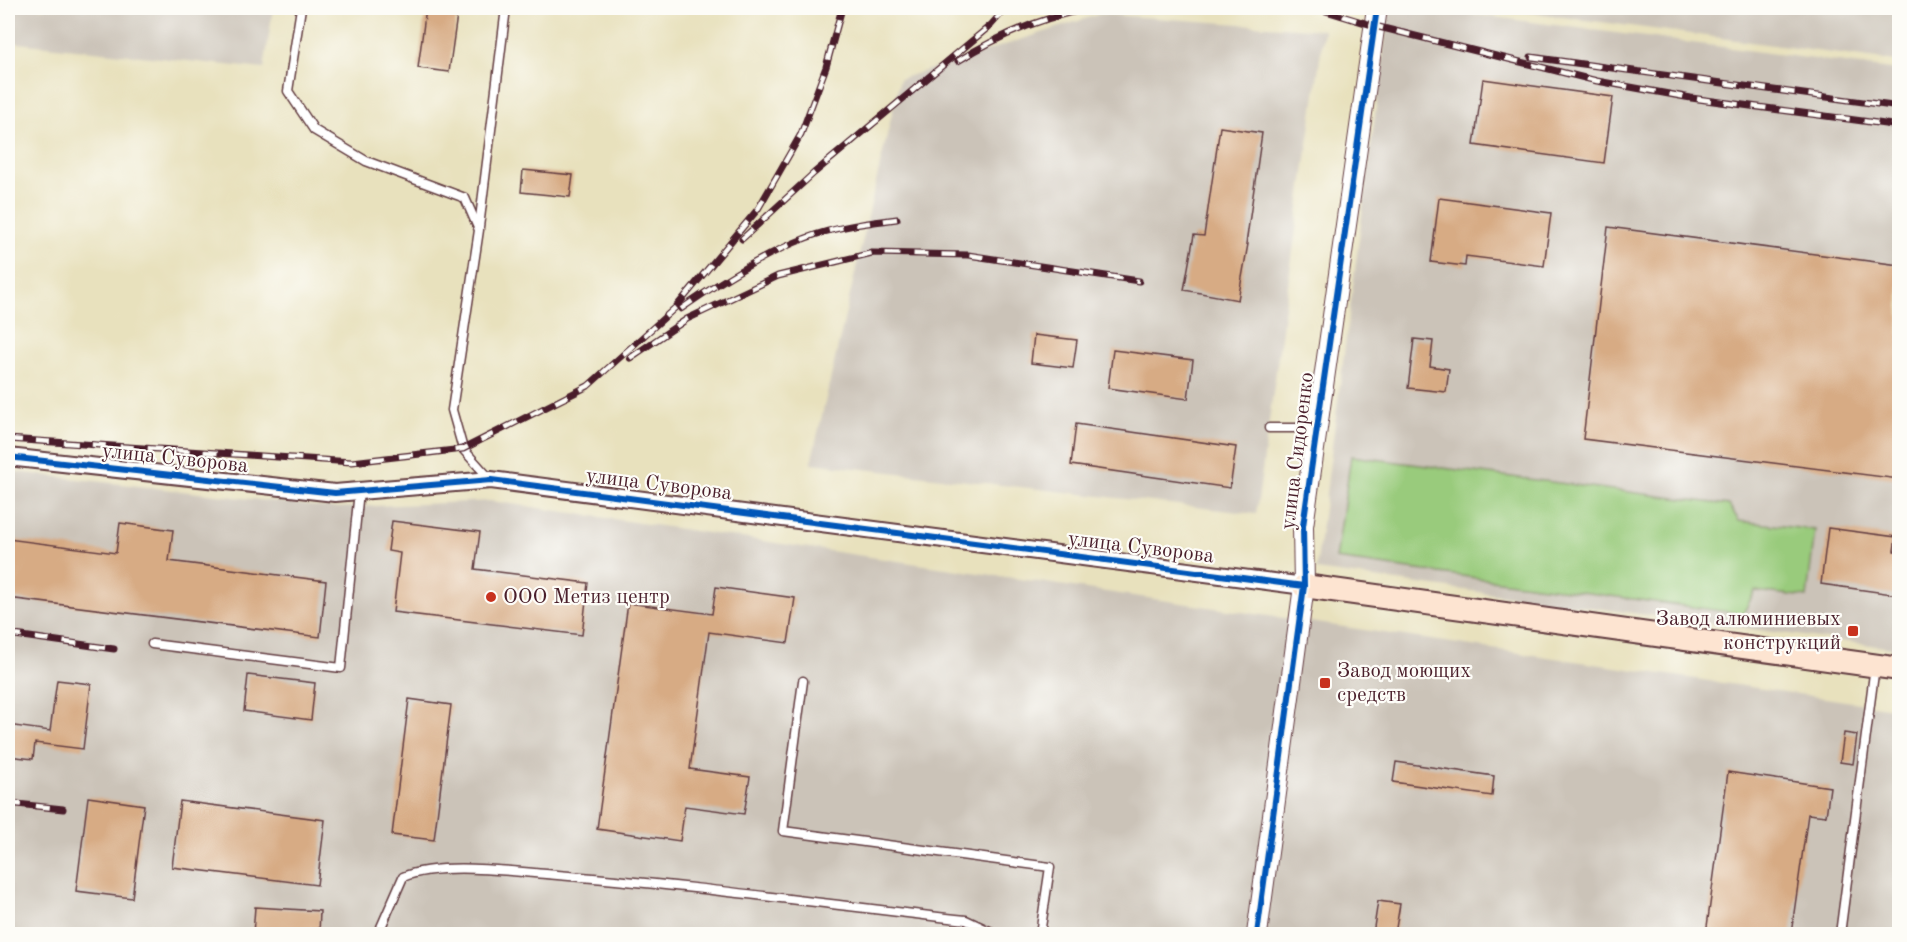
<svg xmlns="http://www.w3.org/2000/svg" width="1907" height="942" viewBox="0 0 1907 942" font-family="'Old Standard TT',serif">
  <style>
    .industrial { fill: #cbc3b8 }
    .green { fill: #99cb7c; stroke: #727554; stroke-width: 1.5 }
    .building { fill: #d7ab84 }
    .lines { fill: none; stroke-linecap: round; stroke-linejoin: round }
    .service-casing { stroke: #623c41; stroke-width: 11 }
    .minor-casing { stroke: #623c41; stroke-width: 20 }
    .tertiary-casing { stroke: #623c41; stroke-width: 22 }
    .secondary-casing { stroke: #623c41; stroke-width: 26 }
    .service { stroke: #fff; stroke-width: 8 }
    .minor { stroke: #fff; stroke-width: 16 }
    .tertiary { stroke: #fff; stroke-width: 20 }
    .secondary { stroke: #fde4d1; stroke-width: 22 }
    .rail-casing { stroke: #4a1f2b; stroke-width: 7 }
    .rail { stroke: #fdfcf7; stroke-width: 4.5; stroke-dasharray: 14; stroke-linecap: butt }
    .cycleway-casing { stroke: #fdfcf7; stroke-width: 10 }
    .cycleway { stroke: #0057b8; stroke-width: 6 }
    .poi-dot { fill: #c8321e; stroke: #fdfcf7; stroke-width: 2 }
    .labels { text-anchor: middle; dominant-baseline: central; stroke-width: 4.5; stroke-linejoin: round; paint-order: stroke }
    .street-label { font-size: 21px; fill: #4a1f2b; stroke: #fdfcf7 }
    .poi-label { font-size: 21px; fill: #4a1f2b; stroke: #fdfcf7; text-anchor: start }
  </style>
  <rect width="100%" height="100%" fill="#fdfcf7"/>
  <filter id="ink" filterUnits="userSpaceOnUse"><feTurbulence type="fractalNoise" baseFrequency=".0167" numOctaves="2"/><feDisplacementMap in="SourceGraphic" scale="12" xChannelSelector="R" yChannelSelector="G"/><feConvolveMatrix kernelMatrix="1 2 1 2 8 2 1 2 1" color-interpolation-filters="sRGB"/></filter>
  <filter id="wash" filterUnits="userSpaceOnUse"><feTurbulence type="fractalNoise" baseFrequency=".008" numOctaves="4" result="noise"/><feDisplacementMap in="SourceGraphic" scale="24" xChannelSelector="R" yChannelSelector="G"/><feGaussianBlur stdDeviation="1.35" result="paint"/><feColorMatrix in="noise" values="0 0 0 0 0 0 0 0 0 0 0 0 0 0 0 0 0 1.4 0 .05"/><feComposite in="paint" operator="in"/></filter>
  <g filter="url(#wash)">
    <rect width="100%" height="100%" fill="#e8e1bd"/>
    <g class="industrial">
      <path d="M 8,8 L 273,8 L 264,69 L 8,42 Z"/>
      <path d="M 1389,8 L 1425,8 L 1899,70 L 1899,649 L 1316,570 Z"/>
      <path d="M 1496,8 L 1899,8 L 1899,62 Z"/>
      <path d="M 1100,14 L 1324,30 L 1256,514 L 811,463 L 900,79 Z"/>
      <path d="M 8,471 L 330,508 L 491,501 L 1899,709 L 1899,934 L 8,934 Z"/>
    </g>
    <path class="green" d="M 1351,456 L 1729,505 L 1739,521 L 1815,530 L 1807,597 L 1755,591 L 1743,614 L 1336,559 Z"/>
    <g id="blocks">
      <g class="building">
        <path d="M 426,8 L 458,8 L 449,72 L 418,68 Z"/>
        <path d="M 1483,79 L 1613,97 L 1604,163 L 1474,145 Z"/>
        <path d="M 1220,127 L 1262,133 L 1246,244 L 1248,244 L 1238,300 L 1184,290 L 1194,235 L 1204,236 Z"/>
        <path d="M 523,170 L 573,175 L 570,197 L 521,192 Z"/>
        <path d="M 1439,198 L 1551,213 L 1544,266 L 1466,256 L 1465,266 L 1431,262 Z"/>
        <path d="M 1608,227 L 1899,265 L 1899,479 L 1583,439 Z"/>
        <path d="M 1034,335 L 1077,340 L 1073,368 L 1031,363 Z"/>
        <path d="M 1414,339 L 1433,341 L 1430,366 L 1449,369 L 1446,392 L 1408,388 Z"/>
        <path d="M 1113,350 L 1193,360 L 1188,399 L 1108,388 Z"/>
        <path d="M 1076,424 L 1236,447 L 1230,488 L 1071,465 Z"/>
        <path d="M 392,521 L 480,532 L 475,569 L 588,583 L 582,635 L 393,612 L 400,553 L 388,551 Z"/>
        <path d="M 120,523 L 173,530 L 169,561 L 326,581 L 320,637 L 8,598 L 8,539 L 116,553 Z"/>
        <path d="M 1828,528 L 1896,537 L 1894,551 L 1899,552 L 1899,595 L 1821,584 Z"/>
        <path d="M 716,587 L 795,598 L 788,643 L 709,632 L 690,769 L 750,777 L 744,814 L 685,806 L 680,841 L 597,829 L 628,603 L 712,614 Z"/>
        <path d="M 248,675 L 315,683 L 311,720 L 244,711 Z"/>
        <path d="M 57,680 L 91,684 L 83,749 L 35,743 L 33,759 L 8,756 L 8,725 L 50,731 Z"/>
        <path d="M 409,699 L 451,705 L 434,840 L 392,835 Z"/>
        <path d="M 1844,733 L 1857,735 L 1853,764 L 1840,762 Z"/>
        <path d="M 1396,762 L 1494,776 L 1492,796 L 1393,782 Z"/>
        <path d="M 1728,772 L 1830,787 L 1826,816 L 1808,814 L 1791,934 L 1706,934 Z"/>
        <path d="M 88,797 L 144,805 L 132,898 L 76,891 Z"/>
        <path d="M 180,801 L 325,820 L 317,885 L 172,867 Z"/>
        <path d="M 1378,901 L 1400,904 L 1395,934 L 1373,934 Z"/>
        <path d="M 255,907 L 320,911 L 319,934 L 253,934 Z"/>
      </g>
    </g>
  </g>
  <g filter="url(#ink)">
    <use href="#blocks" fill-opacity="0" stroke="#623c41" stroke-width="1.5"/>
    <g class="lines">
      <defs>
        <g id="service">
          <path d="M 301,8 L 288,91 L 314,130 L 366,161 L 465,198 L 479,230 L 452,410 L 463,449 L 490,479"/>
          <path d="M 479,227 L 506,8"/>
          <path d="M 1269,428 L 1316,428"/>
          <path d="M 152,644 L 341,668 L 359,491"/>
          <path d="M 803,681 L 783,831 L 1050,867 L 1040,934"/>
          <path d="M 378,934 L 403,877 C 438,862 507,871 546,874 C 687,885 826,904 966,920 L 996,934"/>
          <path d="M 1840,934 L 1875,666"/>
        </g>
        <path id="minor" d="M 8,457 L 335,493 L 491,480 L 1304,586"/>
        <path id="tertiary" d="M 1257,934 L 1304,586 L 1303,526 L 1377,8"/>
        <path id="secondary" d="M 1304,586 L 1900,669"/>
      </defs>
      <use href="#service" class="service-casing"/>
      <use href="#minor" class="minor-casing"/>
      <use href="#tertiary" class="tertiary-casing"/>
      <use href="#secondary" class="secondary-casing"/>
      <use href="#service" class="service"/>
      <use href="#minor" class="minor"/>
      <use href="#tertiary" class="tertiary"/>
      <use href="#secondary" class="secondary"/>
      <defs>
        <g id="rail">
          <path d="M 1316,8 L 1375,26 L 1597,81 L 1691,98 L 1900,126"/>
          <path d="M 1531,57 L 1900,107"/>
          <path d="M 958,61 C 998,36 1045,16 1092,8"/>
          <path d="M 742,239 L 814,173 L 991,25 L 1006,8"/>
          <path d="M 681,309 C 718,283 764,254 806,238 C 835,227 866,223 897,219"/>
          <path d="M 630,358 L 687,319 L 778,276 L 872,253 L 968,255 L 1139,281"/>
          <path d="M 8,439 L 352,462 L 463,449 L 588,386 L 676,307 L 758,209 L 801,134 L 826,67 L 842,8"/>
          <path d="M 8,634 L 114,649"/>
          <path d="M 8,803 L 63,809"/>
        </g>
      </defs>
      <use href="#rail" class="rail-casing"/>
      <use href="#rail" class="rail"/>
      <defs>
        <g id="cycleway">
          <path d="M 8,457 L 335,493 L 491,480 L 1304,586"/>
          <path d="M 1257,934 L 1304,586 L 1303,526 L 1377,8"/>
        </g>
      </defs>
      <use href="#cycleway" class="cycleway-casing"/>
      <use href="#cycleway" class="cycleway"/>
    </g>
  </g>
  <g class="poi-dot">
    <circle cx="491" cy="597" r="6"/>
    <rect x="1847" y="625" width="12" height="12" rx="3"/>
    <rect x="1319" y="677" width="12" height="12" rx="3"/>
  </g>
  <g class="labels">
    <g class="street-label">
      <text transform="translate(1298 451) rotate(-83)">улица Сидоренко</text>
      <text transform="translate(175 459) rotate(6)">улица Суворова</text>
      <text transform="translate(659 485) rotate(7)">улица Суворова</text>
      <text transform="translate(1141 548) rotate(7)">улица Суворова</text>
    </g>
    <g class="poi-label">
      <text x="503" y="597">ООО Метиз центр</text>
      <text x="1841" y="619" text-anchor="end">Завод алюминиевых<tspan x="1841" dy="24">конструкций</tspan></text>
      <text x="1337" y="671">Завод моющих<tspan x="1337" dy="24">средств</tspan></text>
    </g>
  </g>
  <rect width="1907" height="942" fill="none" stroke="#fdfcf7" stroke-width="30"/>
</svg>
